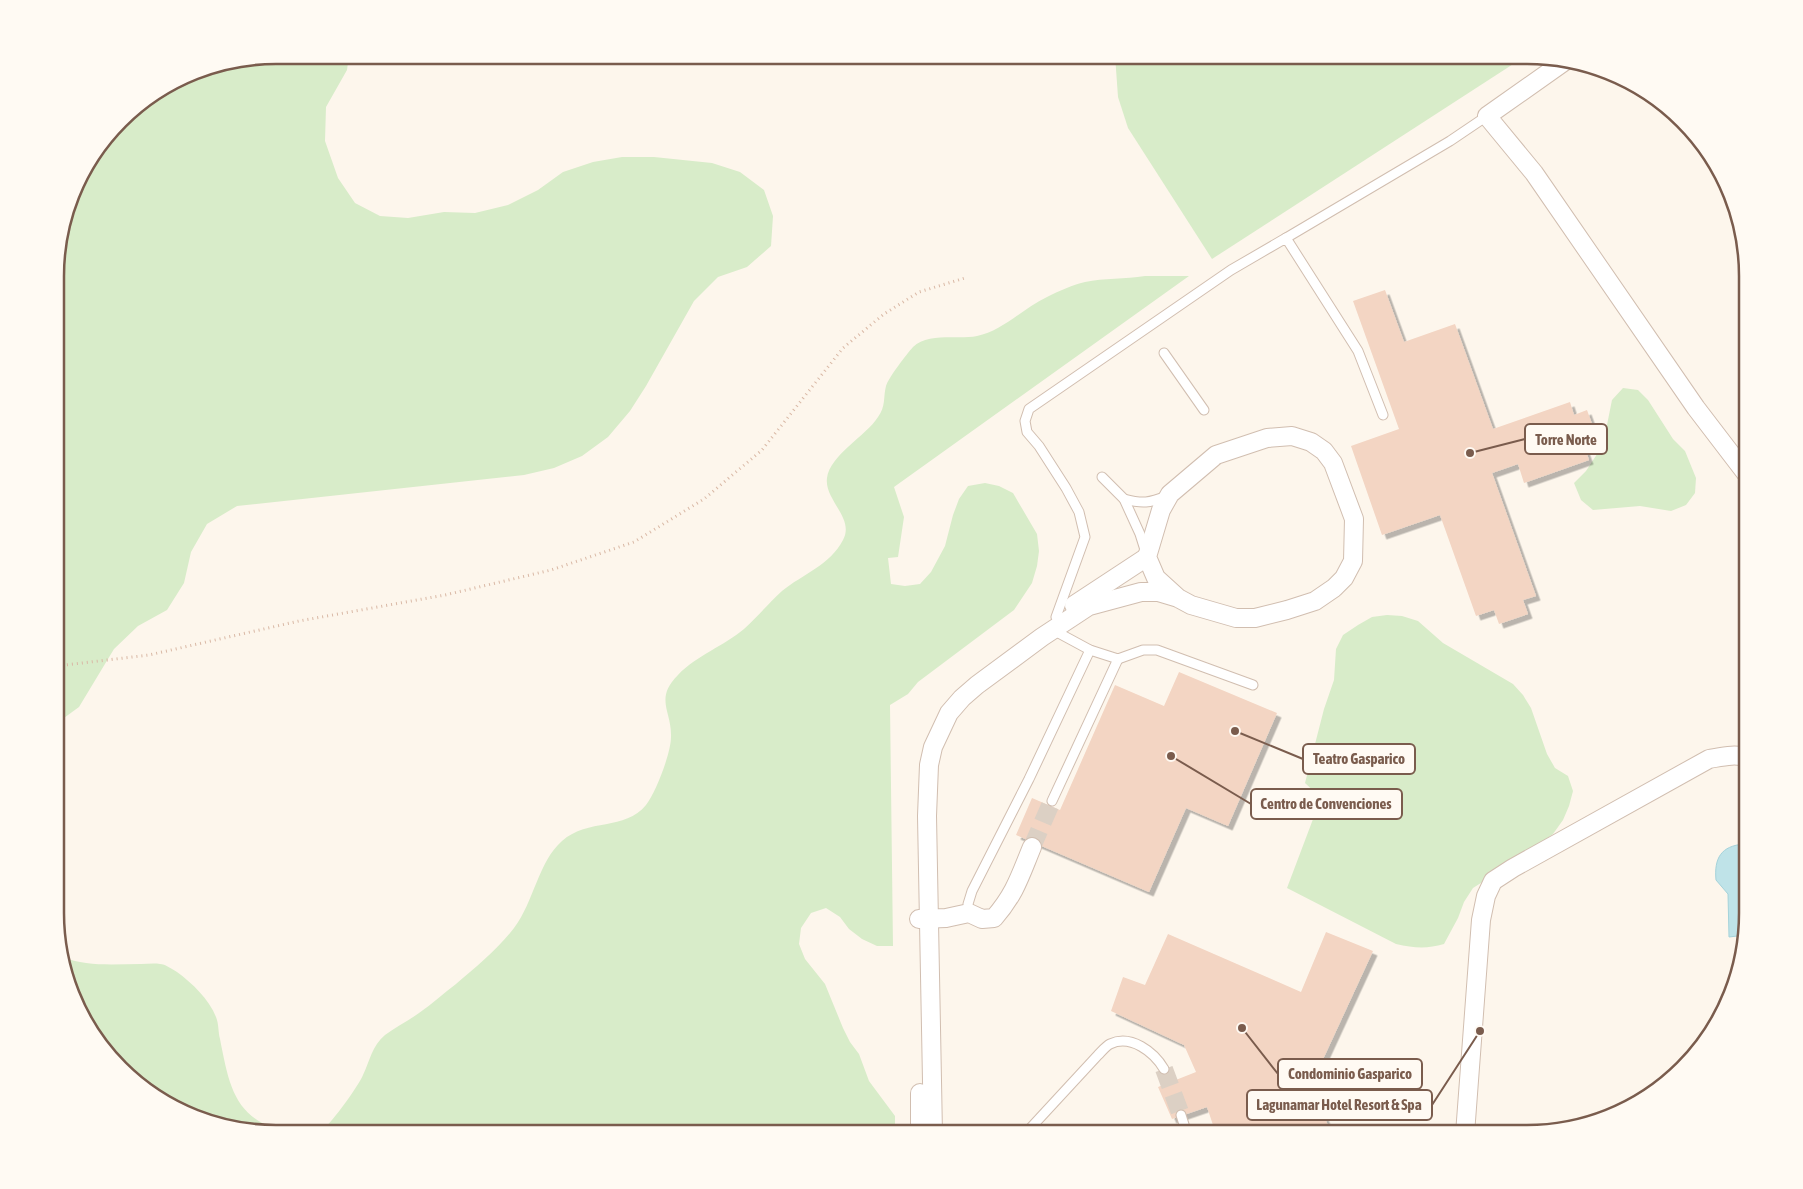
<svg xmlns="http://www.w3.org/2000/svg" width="1803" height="1189" viewBox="0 0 1803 1189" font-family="'Asap Condensed',sans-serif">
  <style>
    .green { fill: #d8ecc9 }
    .water { fill: #bfe3e8; stroke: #a5d3da }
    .building { fill: #f3d5c3; filter: url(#shadow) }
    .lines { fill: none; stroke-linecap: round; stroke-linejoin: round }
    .minor-tunnel { stroke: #dcd0c4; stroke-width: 18; stroke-dasharray: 18 9; stroke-linecap: butt }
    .service-casing { stroke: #d1beb0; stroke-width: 11 }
    .minor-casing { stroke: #d1beb0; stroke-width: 20 }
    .path { stroke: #d9b8a5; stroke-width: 3; stroke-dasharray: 1 4; stroke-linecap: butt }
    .service { stroke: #fff; stroke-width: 9 }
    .minor { stroke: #fff; stroke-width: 18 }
    .rim { fill: none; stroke: #7a5c4d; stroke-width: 2.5 }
    .leader { fill: none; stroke: #7a5c4d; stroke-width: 2 }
    .callout-dot { fill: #7a5c4d; stroke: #fffaf3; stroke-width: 2 }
    .callout { fill: #fffaf3; stroke: #7a5c4d; stroke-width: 2 }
    .callout-label { font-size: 15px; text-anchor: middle; font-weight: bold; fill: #7a5c4d }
  </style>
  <defs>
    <filter id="shadow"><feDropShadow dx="4.5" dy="4.5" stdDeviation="0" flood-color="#0004"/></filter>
  </defs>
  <rect width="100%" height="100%" fill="#fdf6ec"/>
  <g class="green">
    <path d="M 276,55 L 349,55 L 347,70 L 326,107 L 325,141 L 338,178 L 355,203 L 380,216 L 408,218 L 444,212 L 475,213 L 508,205 L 538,190 L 563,172 L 593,162 L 622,157 L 654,157 L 712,163 L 740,172 L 764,190 L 773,216 L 771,246 L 747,267 L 718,277 L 694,301 L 646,386 L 630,411 L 608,437 L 582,456 L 554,468 L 524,475 L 237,506 L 207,524 L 191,552 L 184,583 L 167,610 L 138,626 L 114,649 L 79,707 L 57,723 L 57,247 L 78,178 L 130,110 L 192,72 Z"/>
    <path d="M 1115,55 L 1527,55 L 1212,259 L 1128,128 L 1118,97 Z"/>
    <path d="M 1145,276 L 1189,276 L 894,487 L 904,517 L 898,557 L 888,558 L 891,584 L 905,586 L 920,584 L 931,572 L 945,546 L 953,515 L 959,499 L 968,486 L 985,483 L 999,486 L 1013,493 L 1037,534 L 1039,551 L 1037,566 L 1032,583 L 1014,610 L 918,682 L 908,694 L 890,705 L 893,946 L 877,946 L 862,939 L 849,929 L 840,917 L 826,908 L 811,913 L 801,928 L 799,944 L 805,959 L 825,984 L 843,1028 L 850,1042 L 859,1054 L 869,1081 L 895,1116 L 895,1134 L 297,1134 C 305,1134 317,1133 323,1129 C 332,1123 359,1085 363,1075 C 370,1060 372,1046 385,1035 C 396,1027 408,1021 419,1013 C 432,1004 444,993 456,984 C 477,966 497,950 514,928 C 534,902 538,862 562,841 C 588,818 625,831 646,805 C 656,792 671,753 671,737 C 672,711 654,699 678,675 C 697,655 724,646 744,629 C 757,617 769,603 782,591 C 803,574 830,565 843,540 C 855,518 824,500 827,478 C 830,455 866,436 878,417 C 886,406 883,398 886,386 C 889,377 906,355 913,347 C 928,332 959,340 977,336 C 1003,331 1023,308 1047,297 C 1059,291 1072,285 1085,282 C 1104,278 1125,279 1145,276 Z"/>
    <path d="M 1623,388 L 1638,390 L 1648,400 L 1673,439 L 1685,451 L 1696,478 L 1695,493 L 1686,505 L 1671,511 L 1640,506 L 1593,510 L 1581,500 L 1574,483 L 1586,471 L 1603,445 L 1612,400 Z"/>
    <path d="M 1387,615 L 1402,616 L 1418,621 L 1443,643 L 1513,684 L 1523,695 L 1531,708 L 1547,754 L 1555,768 L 1568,776 L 1573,791 L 1569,806 L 1563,820 L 1553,834 L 1514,862 L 1473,888 L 1464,902 L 1458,918 L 1444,944 C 1427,949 1414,948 1396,944 L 1287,888 L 1321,798 L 1305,783 L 1324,709 L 1334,680 L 1336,649 L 1343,635 L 1358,625 L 1372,617 Z"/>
    <path d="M 62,957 C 87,967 115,964 141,964 C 147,964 154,963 160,964 C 165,964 172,969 177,972 C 192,983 209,999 216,1017 C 219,1024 218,1032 220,1039 C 230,1090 235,1120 291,1134 L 276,1134 L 205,1122 L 153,1097 L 85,1024 Z"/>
  </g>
  <path class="water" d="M 1744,844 L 1748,845 L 1748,927 L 1746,935 L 1729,937 L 1728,894 L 1716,880 C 1714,858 1721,846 1744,844 Z"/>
  <g class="building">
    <path d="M 1385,290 L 1404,342 L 1455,324 L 1493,429 L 1570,402 L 1574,415 L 1587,410 L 1597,438 L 1583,443 L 1589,460 L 1524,483 L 1518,464 L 1492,473 L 1536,596 L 1523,600 L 1528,614 L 1499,624 L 1494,610 L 1476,616 L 1440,515 L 1382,535 L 1351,446 L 1399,429 L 1353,301 Z"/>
    <path d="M 1179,672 L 1277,713 L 1228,826 L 1186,808 L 1149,892 L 1016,835 L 1032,798 L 1060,810 L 1115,685 L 1164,706 Z"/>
    <path d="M 1326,932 L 1373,951 L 1312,1083 L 1331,1134 L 1278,1134 L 1274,1124 L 1252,1134 L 1216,1134 L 1207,1107 L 1172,1119 L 1158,1087 L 1196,1072 L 1184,1045 L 1111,1011 L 1123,977 L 1145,985 L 1168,934 L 1301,992 Z"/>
  </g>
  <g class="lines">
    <g class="minor-tunnel">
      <path d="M 1032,847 L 1052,801"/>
      <path d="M 1164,1069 L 1181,1115"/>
    </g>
    <defs>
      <g id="service">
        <path d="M 1286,238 L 1450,141 L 1487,116"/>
        <path d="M 1164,353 L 1204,410"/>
        <path d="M 1102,477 L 1124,499 L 1140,534 L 1146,553"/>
        <path d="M 1124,499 C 1143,504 1149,503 1167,496"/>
        <path d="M 1056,617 L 1085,537 L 1079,512 L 1066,488 L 1039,446 L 1027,432 L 1025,421 L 1029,409 L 1231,270 L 1286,238 L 1358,351 L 1383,415"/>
        <path d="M 1053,630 L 1090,650 L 1118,659 L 1143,650 L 1157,650 L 1253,685"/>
        <path d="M 1052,801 L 1118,659"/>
        <path d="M 969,913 L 968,904 L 972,891 L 1029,779 L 1090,650"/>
        <path d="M 1181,1115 L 1187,1134"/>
        <path d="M 1025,1134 L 1098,1055 C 1102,1051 1106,1046 1110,1044 C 1131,1034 1154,1052 1164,1069"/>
      </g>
      <g id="minor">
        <path d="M 1565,61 L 1487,116 L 1534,173 L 1696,408 L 1748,476"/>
        <path d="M 1074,605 L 1147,557"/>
        <path d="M 919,919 L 946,918 L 969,913 L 982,919 L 994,918 C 1015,894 1020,876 1032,847"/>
        <path d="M 920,1093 L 920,1134"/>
        <path d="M 933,1134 L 927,816 L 929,765 L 933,747 L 949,713 L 962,698 L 977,685 L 1042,637 L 1089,606 L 1141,592 L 1158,592 L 1178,598 L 1191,605 L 1236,618 L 1255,618 L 1287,610 L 1315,601 L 1334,588 L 1344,578 L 1353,561 L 1354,519 L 1333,463 L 1324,451 L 1311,442 L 1292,436 L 1267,438 L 1216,455 L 1170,494 L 1161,510 L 1147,557 L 1156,578 L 1178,598"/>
        <path d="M 1465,1134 L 1481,920 L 1486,896 L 1493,881 L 1513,868 L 1709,759 C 1721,757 1736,753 1748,758"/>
      </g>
    </defs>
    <use href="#service" class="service-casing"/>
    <use href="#minor" class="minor-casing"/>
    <path class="path" d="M 57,666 L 149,655 L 299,621 L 445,595 L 551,570 L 634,542 L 704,499 L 762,450 L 843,348 L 884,314 L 919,292 L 965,278"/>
    <use href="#service" class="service"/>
    <use href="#minor" class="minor"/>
  </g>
  <path d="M0 0H1803V1189H0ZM276 64H1527A212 212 0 0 1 1739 276V913A212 212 0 0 1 1527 1125H276A212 212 0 0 1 64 913V276A212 212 0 0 1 276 64Z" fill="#fffaf3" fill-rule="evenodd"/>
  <path class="rim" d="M276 64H1527A212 212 0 0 1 1739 276V913A212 212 0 0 1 1527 1125H276A212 212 0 0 1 64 913V276A212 212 0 0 1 276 64Z"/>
  <path class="leader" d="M1470 453L1525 439M1235 731L1303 759M1171 756L1251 804M1242 1028L1278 1074M1480 1031L1432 1105"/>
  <g class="callout-dot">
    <circle cx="1470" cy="453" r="5"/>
    <circle cx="1235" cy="731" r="5"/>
    <circle cx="1171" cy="756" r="5"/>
    <circle cx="1242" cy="1028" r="5"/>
    <circle cx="1480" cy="1031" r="5"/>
  </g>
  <g class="callout">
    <rect x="1525" y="424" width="82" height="30" rx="5"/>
    <rect x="1303" y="744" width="112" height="30" rx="5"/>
    <rect x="1251" y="789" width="151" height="30" rx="5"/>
    <rect x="1278" y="1059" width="144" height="30" rx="5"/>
    <rect x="1247" y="1090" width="185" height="30" rx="5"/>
  </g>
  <g class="callout-label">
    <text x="1566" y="445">Torre Norte</text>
    <text x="1359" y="764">Teatro Gasparico</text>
    <text x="1326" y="809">Centro de Convenciones</text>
    <text x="1350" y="1079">Condominio Gasparico</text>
    <text x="1339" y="1110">Lagunamar Hotel Resort &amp; Spa</text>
  </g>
</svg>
